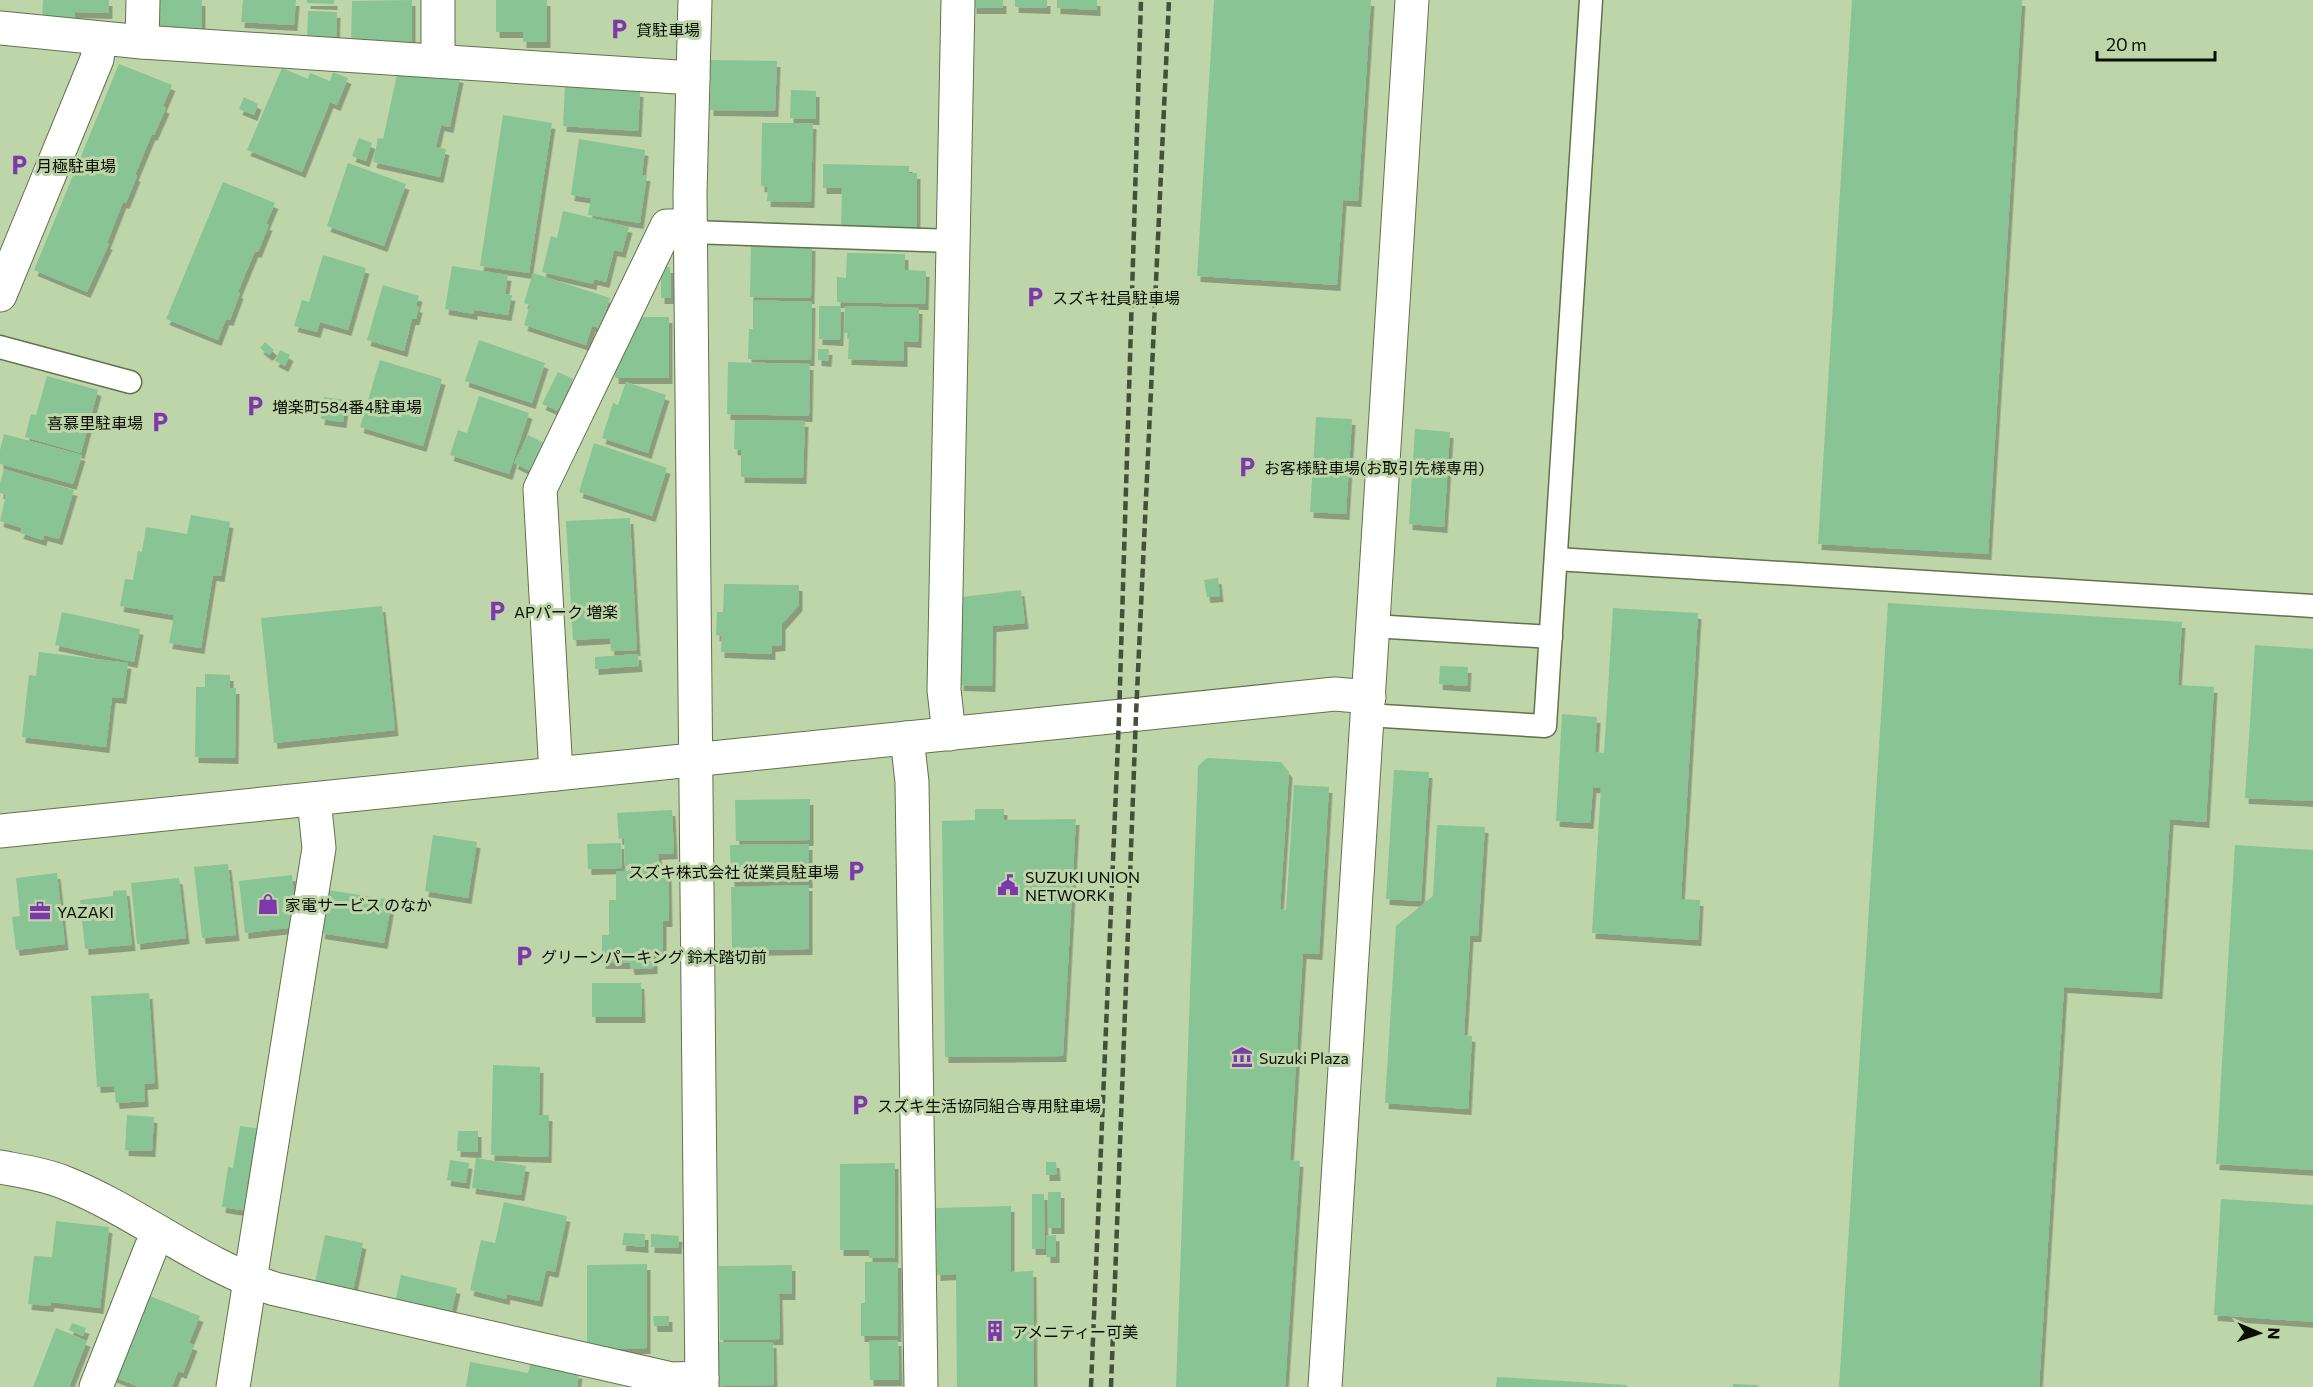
<svg xmlns="http://www.w3.org/2000/svg" width="2313" height="1387" viewBox="0 0 2313 1387" font-family="Commissioner,'Noto Sans JP',sans-serif">
  <style>
    .building { fill: #89c494; filter: url(#shadow) }
    .lines { fill: none; stroke-linecap: round; stroke-linejoin: round }
    .service-casing { stroke: #60734b; stroke-width: 25 }
    .minor-casing { stroke: #60734b; stroke-width: 35 }
    .tertiary-casing { stroke: #60734b; stroke-width: 35 }
    .service { stroke: #fff; stroke-width: 22 }
    .minor { stroke: #fff; stroke-width: 33 }
    .tertiary { stroke: #fff; stroke-width: 33 }
    .rail { stroke: #445039; stroke-width: 4.5; stroke-dasharray: 9 4.5; stroke-linecap: butt }
    .labels { text-anchor: middle; dominant-baseline: central; stroke-width: 6; stroke-linejoin: round; paint-order: stroke }
    .poi-label { font-size: 16px; fill: #091003; stroke: #bed5a9; text-anchor: start }
  </style>
  <defs>
    <filter id="shadow"><feDropShadow dx="3.5" dy="6" stdDeviation="0" flood-color="#0004"/></filter>
  </defs>
  <rect width="100%" height="100%" fill="#bed5a9"/>
  <g class="building">
    <path d="M 43,0 L 109,0 L 109,13 L 75,12 L 74,21 L 42,19 Z"/>
    <path d="M 157,0 L 202,0 L 202,31 L 157,30 Z"/>
    <path d="M 243,0 L 296,0 L 294,25 L 241,22 Z"/>
    <path d="M 307,0 L 334,0 L 334,4 L 307,3 Z"/>
    <path d="M 412,0 L 412,44 L 351,44 L 352,1 Z"/>
    <path d="M 496,0 L 547,0 L 547,42 L 523,42 L 523,32 L 496,32 Z"/>
    <rect x="973" y="0" width="30" height="8"/>
    <path d="M 1015,0 L 1047,0 L 1047,8 L 1015,7 Z"/>
    <path d="M 1057,0 L 1097,0 L 1097,10 L 1057,8 Z"/>
    <path d="M 1214,0 L 1371,0 L 1358,201 L 1343,200 L 1337,285 L 1197,276 Z"/>
    <path d="M 1852,0 L 2022,0 L 1988,554 L 1818,544 Z"/>
    <path d="M 308,11 L 337,12 L 336,41 L 307,40 Z"/>
    <path d="M 711,60 L 777,61 L 775,111 L 710,110 Z"/>
    <path d="M 119,64 L 172,85 L 163,106 L 166,108 L 154,135 L 152,134 L 135,175 L 137,176 L 126,203 L 123,202 L 107,243 L 109,244 L 87,292 L 34,270 Z"/>
    <path d="M 282,68 L 308,79 L 310,73 L 330,81 L 333,72 L 348,78 L 337,105 L 330,102 L 302,172 L 247,150 Z"/>
    <path d="M 398,70 L 440,79 L 441,73 L 460,77 L 450,127 L 441,125 L 436,147 L 446,149 L 440,177 L 373,162 L 378,138 L 383,139 Z"/>
    <path d="M 565,86 L 640,91 L 638,131 L 563,126 Z"/>
    <path d="M 791,90 L 816,91 L 816,119 L 790,118 Z"/>
    <path d="M 244,97 L 258,104 L 254,115 L 239,109 Z"/>
    <path d="M 503,115 L 552,123 L 529,273 L 480,266 Z"/>
    <path d="M 762,123 L 813,123 L 811,202 L 767,201 L 768,187 L 761,186 Z"/>
    <path d="M 359,138 L 372,143 L 366,161 L 352,156 Z"/>
    <path d="M 579,139 L 645,150 L 642,175 L 647,175 L 640,223 L 588,215 L 591,198 L 571,195 Z"/>
    <path d="M 348,163 L 406,184 L 384,246 L 327,226 Z"/>
    <path d="M 823,164 L 909,166 L 909,173 L 917,173 L 917,229 L 841,227 L 842,188 L 823,188 Z"/>
    <path d="M 223,182 L 275,203 L 266,224 L 269,225 L 258,252 L 255,251 L 238,292 L 240,293 L 230,320 L 226,319 L 218,340 L 166,319 Z"/>
    <path d="M 563,211 L 629,227 L 622,252 L 614,250 L 606,282 L 594,279 L 593,284 L 542,272 L 551,236 L 557,238 Z"/>
    <path d="M 751,244 L 812,245 L 811,298 L 750,297 Z"/>
    <path d="M 847,253 L 905,254 L 905,270 L 926,271 L 925,304 L 837,302 L 837,277 L 846,278 Z"/>
    <path d="M 323,255 L 366,268 L 348,330 L 320,322 L 317,332 L 294,326 L 302,300 L 309,302 Z"/>
    <path d="M 452,266 L 508,275 L 505,294 L 512,295 L 508,315 L 474,310 L 474,314 L 445,309 Z"/>
    <path d="M 661,267 L 670,267 L 671,298 L 661,298 Z"/>
    <path d="M 533,273 L 610,298 L 600,328 L 592,326 L 586,345 L 524,325 L 530,305 L 524,303 Z"/>
    <path d="M 383,285 L 419,296 L 416,306 L 419,307 L 416,319 L 412,319 L 404,351 L 367,340 Z"/>
    <path d="M 753,300 L 812,302 L 811,360 L 748,359 L 749,329 L 753,329 Z"/>
    <path d="M 819,306 L 841,306 L 840,340 L 819,339 Z"/>
    <path d="M 845,306 L 919,308 L 918,342 L 904,341 L 904,361 L 848,359 L 849,333 L 844,333 Z"/>
    <path d="M 638,317 L 669,317 L 669,378 L 615,378 L 616,347 Z"/>
    <path d="M 479,340 L 545,363 L 532,403 L 465,381 Z"/>
    <path d="M 265,342 L 274,350 L 269,355 L 260,348 Z"/>
    <path d="M 818,349 L 829,349 L 828,361 L 818,360 Z"/>
    <path d="M 280,350 L 290,355 L 285,366 L 275,361 Z"/>
    <path d="M 380,360 L 442,379 L 423,446 L 360,427 Z"/>
    <path d="M 728,362 L 810,364 L 809,416 L 727,414 Z"/>
    <path d="M 558,372 L 573,379 L 558,411 L 542,404 Z"/>
    <path d="M 47,376 L 98,390 L 81,453 L 25,437 L 31,414 L 36,415 Z"/>
    <path d="M 626,382 L 666,395 L 648,453 L 602,438 L 613,403 L 618,405 Z"/>
    <path d="M 479,396 L 529,413 L 509,474 L 450,455 L 458,430 L 467,433 Z"/>
    <path d="M 324,397 L 346,400 L 343,422 L 321,419 Z"/>
    <path d="M 1316,417 L 1352,419 L 1346,514 L 1310,512 Z"/>
    <path d="M 735,420 L 805,421 L 803,478 L 741,477 L 741,450 L 734,449 Z"/>
    <path d="M 1415,429 L 1450,432 L 1444,527 L 1409,524 Z"/>
    <path d="M 4,434 L 82,455 L 73,484 L 0,464 L 0,450 Z"/>
    <path d="M 528,435 L 544,443 L 530,471 L 514,463 Z"/>
    <path d="M 594,443 L 667,468 L 652,516 L 579,492 Z"/>
    <path d="M 4,469 L 74,490 L 59,539 L 44,535 L 43,540 L 20,533 L 22,528 L 0,521 L 6,495 L 0,493 L 0,483 Z"/>
    <path d="M 191,515 L 230,522 L 221,576 L 213,575 L 201,648 L 169,643 L 174,615 L 120,606 L 125,579 L 133,580 L 138,551 L 142,552 L 146,527 L 187,534 Z"/>
    <path d="M 630,518 L 637,650 L 611,651 L 610,638 L 573,640 L 566,521 Z"/>
    <path d="M 1218,578 L 1220,596 L 1207,597 L 1204,580 Z"/>
    <path d="M 724,584 L 799,585 L 799,605 L 782,624 L 782,645 L 772,646 L 772,654 L 721,652 L 722,636 L 716,635 L 717,612 L 723,612 Z"/>
    <path d="M 1021,590 L 1025,623 L 993,626 L 992,686 L 960,685 L 962,597 Z"/>
    <path d="M 1888,603 L 2182,622 L 2178,685 L 2214,687 L 2206,822 L 2170,819 L 2159,993 L 2064,987 L 2039,1387 L 1839,1387 Z"/>
    <path d="M 382,606 L 395,730 L 274,743 L 261,618 Z"/>
    <path d="M 1613,608 L 1698,613 L 1681,899 L 1700,900 L 1698,940 L 1592,933 L 1601,788 L 1593,787 L 1590,823 L 1556,821 L 1562,714 L 1597,717 L 1595,752 L 1604,753 Z"/>
    <path d="M 62,612 L 140,629 L 134,662 L 55,645 Z"/>
    <path d="M 2255,645 L 2313,649 L 2313,801 L 2245,798 Z"/>
    <path d="M 39,652 L 128,663 L 123,698 L 112,697 L 106,747 L 22,737 L 29,675 L 36,676 Z"/>
    <path d="M 638,654 L 639,666 L 595,669 L 595,657 Z"/>
    <path d="M 1440,666 L 1468,667 L 1467,686 L 1439,684 Z"/>
    <path d="M 205,674 L 230,675 L 230,688 L 236,688 L 235,758 L 195,757 L 196,687 L 205,687 Z"/>
    <path d="M 1207,758 L 1281,762 L 1289,772 L 1280,909 L 1286,910 L 1294,785 L 1329,787 L 1319,954 L 1303,953 L 1290,1160 L 1300,1161 L 1285,1387 L 1176,1387 L 1198,766 Z"/>
    <path d="M 1394,770 L 1429,772 L 1421,901 L 1386,899 Z"/>
    <path d="M 810,799 L 810,840 L 736,841 L 735,800 Z"/>
    <path d="M 975,809 L 1004,809 L 1004,820 L 1076,819 L 1063,1056 L 945,1057 L 942,821 L 975,820 Z"/>
    <path d="M 672,810 L 674,853 L 658,854 L 659,863 L 625,866 L 624,838 L 619,839 L 617,813 Z"/>
    <path d="M 1437,825 L 1485,827 L 1478,936 L 1470,936 L 1464,1035 L 1472,1036 L 1468,1109 L 1385,1103 L 1396,926 L 1433,896 Z"/>
    <path d="M 433,835 L 477,842 L 468,898 L 425,891 Z"/>
    <path d="M 621,843 L 622,868 L 588,869 L 587,844 Z"/>
    <path d="M 809,844 L 809,882 L 731,882 L 730,845 Z"/>
    <path d="M 2235,845 L 2313,850 L 2313,1170 L 2216,1164 Z"/>
    <path d="M 228,864 L 236,935 L 202,938 L 194,867 Z"/>
    <path d="M 616,871 L 668,871 L 669,921 L 663,921 L 663,952 L 654,953 L 654,968 L 631,969 L 630,963 L 602,963 L 602,935 L 609,935 L 609,900 L 616,900 Z"/>
    <path d="M 57,873 L 65,944 L 16,950 L 12,917 L 20,916 L 16,878 Z"/>
    <path d="M 292,875 L 297,927 L 245,933 L 239,881 Z"/>
    <path d="M 179,878 L 186,938 L 137,944 L 131,883 Z"/>
    <path d="M 809,885 L 809,949 L 732,950 L 731,887 Z"/>
    <path d="M 126,890 L 132,945 L 85,949 L 80,900 L 113,896 L 113,891 Z"/>
    <path d="M 328,890 L 392,900 L 384,943 L 321,933 Z"/>
    <path d="M 592,983 L 641,983 L 642,1017 L 592,1017 Z"/>
    <path d="M 149,993 L 155,1083 L 144,1084 L 145,1101 L 116,1103 L 114,1086 L 97,1087 L 91,996 Z"/>
    <path d="M 493,1065 L 540,1067 L 539,1115 L 549,1115 L 548,1157 L 491,1155 Z"/>
    <path d="M 127,1115 L 154,1117 L 152,1151 L 125,1150 Z"/>
    <path d="M 240,1126 L 268,1130 L 254,1212 L 222,1207 L 228,1167 L 233,1168 Z"/>
    <path d="M 458,1131 L 478,1131 L 478,1152 L 457,1151 Z"/>
    <path d="M 476,1158 L 526,1166 L 521,1195 L 472,1188 Z"/>
    <path d="M 450,1160 L 469,1163 L 466,1183 L 447,1180 Z"/>
    <path d="M 1046,1162 L 1056,1162 L 1057,1175 L 1046,1175 Z"/>
    <path d="M 895,1163 L 895,1258 L 869,1258 L 869,1250 L 840,1250 L 840,1164 Z"/>
    <rect x="1048" y="1192" width="13" height="36"/>
    <path d="M 1032,1194 L 1044,1194 L 1045,1249 L 1032,1249 Z"/>
    <path d="M 2221,1199 L 2313,1205 L 2313,1322 L 2214,1315 Z"/>
    <path d="M 504,1202 L 567,1216 L 555,1272 L 546,1270 L 539,1301 L 507,1294 L 506,1299 L 470,1290 L 481,1240 L 495,1243 Z"/>
    <path d="M 1011,1206 L 1011,1272 L 1033,1271 L 1034,1387 L 957,1387 L 956,1274 L 937,1275 L 936,1208 Z"/>
    <path d="M 56,1221 L 109,1227 L 100,1308 L 51,1302 L 50,1306 L 28,1304 L 34,1256 L 52,1257 Z"/>
    <path d="M 624,1233 L 645,1234 L 645,1247 L 622,1245 Z"/>
    <path d="M 651,1234 L 679,1236 L 678,1248 L 651,1247 Z"/>
    <path d="M 325,1235 L 363,1243 L 353,1291 L 315,1282 Z"/>
    <path d="M 1056,1235 L 1056,1257 L 1047,1257 L 1046,1236 Z"/>
    <path d="M 865,1262 L 898,1262 L 898,1336 L 861,1336 L 861,1303 L 865,1303 Z"/>
    <path d="M 647,1264 L 647,1348 L 587,1349 L 587,1265 Z"/>
    <path d="M 792,1265 L 792,1294 L 779,1294 L 780,1339 L 720,1340 L 719,1266 Z"/>
    <path d="M 401,1275 L 457,1288 L 450,1319 L 394,1307 Z"/>
    <path d="M 145,1294 L 200,1316 L 189,1343 L 194,1345 L 183,1373 L 178,1371 L 172,1387 L 139,1387 L 112,1376 Z"/>
    <path d="M 653,1316 L 669,1316 L 669,1326 L 654,1326 Z"/>
    <path d="M 72,1323 L 86,1328 L 83,1336 L 69,1330 Z"/>
    <path d="M 56,1328 L 87,1341 L 69,1387 L 33,1387 Z"/>
    <path d="M 898,1340 L 899,1380 L 870,1380 L 869,1341 Z"/>
    <path d="M 717,1342 L 773,1342 L 774,1385 L 717,1386 Z"/>
    <path d="M 470,1362 L 528,1373 L 531,1363 L 579,1373 L 577,1387 L 466,1387 Z"/>
    <path d="M 1497,1377 L 1627,1385 L 1627,1387 L 1496,1387 Z"/>
    <path d="M 1733,1384 L 1758,1385 L 1758,1387 L 1733,1387 Z"/>
  </g>
  <g class="lines">
    <defs>
      <g id="service">
        <path d="M 691,232 L 953,241"/>
        <path d="M 0,347 L 130,382"/>
        <path d="M 1556,559 L 2313,606"/>
        <path d="M 1373,626 L 1551,637"/>
        <path d="M 1367,715 L 1545,726 L 1591,0"/>
      </g>
      <g id="minor">
        <path d="M 695,0 L 690,194 L 702,1387"/>
        <path d="M 0,28 L 142,42 L 693,78"/>
        <path d="M 142,42 L 143,0"/>
        <path d="M 438,61 L 438,0"/>
        <path d="M 0,295 L 97,59 L 100,39"/>
        <path d="M 949,734 L 944,690 L 958,0"/>
        <path d="M 907,738 L 912,782 L 921,1387"/>
        <path d="M 556,774 L 540,489 L 667,226 L 691,226"/>
        <path d="M 0,1167 C 21,1171 43,1174 63,1182 C 137,1211 199,1265 275,1289 L 672,1379 L 702,1378"/>
        <path d="M 96,1387 L 151,1248 L 160,1233"/>
        <path d="M 233,1387 L 319,848 L 314,799"/>
      </g>
      <g id="tertiary">
        <path d="M 0,831 L 1335,694 L 1369,697"/>
        <path d="M 1325,1387 L 1412,0"/>
      </g>
    </defs>
    <use href="#service" class="service-casing"/>
    <use href="#minor" class="minor-casing"/>
    <use href="#tertiary" class="tertiary-casing"/>
    <use href="#service" class="service"/>
    <use href="#minor" class="minor"/>
    <use href="#tertiary" class="tertiary"/>
    <g class="rail">
      <path d="M 1091,1387 L 1119,717 L 1141,0"/>
      <path d="M 1111,1387 L 1136,715 L 1169,0"/>
    </g>
  </g>
  <defs>
    <symbol id="parking-bare" viewBox="-9 -9 18 18"><path d="M-3.5-5.5H1a3.5 3.5 0 0 1 0 7H-1V5.5H-3.5ZM-1-3.4V-.6H.8a1.4 1.4 0 0 0 0-2.8Z" fill="#7f38ab" stroke="#bed5a9" stroke-width="2.5" paint-order="stroke"/></symbol>
    <symbol id="civic-bare" viewBox="-9 -9 18 18"><path d="M-.6-6.5H3V-4.5H.6V-3L4-1V1h2V6H-6V1h2V-1L-.6-3ZM-1.2 2.5V6h2.4V2.5Z" fill="#7f38ab" stroke="#bed5a9" stroke-width="2.5" paint-order="stroke"/></symbol>
    <symbol id="shop-bare" viewBox="-9 -9 18 18"><path d="M-5-2.5h2.3a2.7 3.5 0 0 1 5.4 0H5L5.5 6h-11ZM-1.5-2.5h3a1.5 2.3 0 0 0-3 0Z" fill="#7f38ab" stroke="#bed5a9" stroke-width="2.5" paint-order="stroke"/></symbol>
    <symbol id="office-bare" viewBox="-9 -9 18 18"><path d="M-6-3h4V-5.5h4V-3h4V5H-6ZM-1-4.5V-3h2v-1.5ZM-6 0V1H6V0Z" fill="#7f38ab" stroke="#bed5a9" stroke-width="2.5" paint-order="stroke"/></symbol>
    <symbol id="museum-bare" viewBox="-9 -9 18 18"><path d="M0-6L6-3V-2H-6V-3ZM-5-1h2V3h-2ZM-1-1h2V3h-2ZM3-1h2V3H3ZM-6 4H6V6H-6Z" fill="#7f38ab" stroke="#bed5a9" stroke-width="2.5" paint-order="stroke"/></symbol>
    <symbol id="building-bare" viewBox="-9 -9 18 18"><path d="M-4-6H4V6H1V3H-1V6H-4ZM-2.5-4.3h1.7v1.8h-1.7ZM.8-4.3h1.7v1.8H.8ZM-2.5-1h1.7V.8h-1.7ZM.8-1h1.7V.8H.8Z" fill="#7f38ab" stroke="#bed5a9" stroke-width="2.5" paint-order="stroke"/></symbol>
  </defs>
  <g fill-rule="evenodd">
    <use href="#parking-bare" x="604" y="14" width="30" height="30"/>
    <use href="#parking-bare" x="4" y="150" width="30" height="30"/>
    <use href="#parking-bare" x="1020" y="282" width="30" height="30"/>
    <use href="#parking-bare" x="240" y="391" width="30" height="30"/>
    <use href="#parking-bare" x="145" y="407" width="30" height="30"/>
    <use href="#parking-bare" x="1232" y="452" width="30" height="30"/>
    <use href="#parking-bare" x="482" y="596" width="30" height="30"/>
    <use href="#parking-bare" x="841" y="856" width="30" height="30"/>
    <use href="#civic-bare" x="993" y="870" width="30" height="30"/>
    <use href="#shop-bare" x="253" y="889" width="30" height="30"/>
    <use href="#office-bare" x="25" y="896" width="30" height="30"/>
    <use href="#parking-bare" x="509" y="941" width="30" height="30"/>
    <use href="#museum-bare" x="1227" y="1042" width="30" height="30"/>
    <use href="#parking-bare" x="845" y="1090" width="30" height="30"/>
    <use href="#building-bare" x="980" y="1316" width="30" height="30"/>
  </g>
  <g class="labels">
    <g class="poi-label">
      <text x="636" y="29">貸駐車場</text>
      <text x="36" y="165">月極駐車場</text>
      <text x="1052" y="297">スズキ社員駐車場</text>
      <text x="272" y="406">増楽町584番4駐車場</text>
      <text x="143" y="422" text-anchor="end">喜慕里駐車場</text>
      <text x="1264" y="467">お客様駐車場(お取引先様専用)</text>
      <text x="514" y="611">APパーク 増楽</text>
      <text x="839" y="871" text-anchor="end">スズキ株式会社 従業員駐車場</text>
      <text x="1025" y="876">SUZUKI UNION<tspan x="1025" dy="18">NETWORK</tspan></text>
      <text x="285" y="904">家電サービス のなか</text>
      <text x="57" y="911">YAZAKI</text>
      <text x="541" y="956">グリーンパーキング 鈴木踏切前</text>
      <text x="1259" y="1057">Suzuki Plaza</text>
      <text x="877" y="1105">スズキ生活協同組合専用駐車場</text>
      <text x="1012" y="1331">アメニティー可美</text>
    </g>
  </g>
  <g transform="translate(2259 1333) rotate(92)" stroke="#bed5a9" stroke-width="4.5" paint-order="stroke">
  <path d="M0-4.5L10 22L0 15L-10 22Z" fill="#091003"/>
  <text y="-9" font-size="16" font-weight="bold" text-anchor="middle" fill="#091003">N</text>
  </g>
  <path d="M2097 51v9h118v-9" fill="none" stroke="#091003" stroke-width="3"/>
  <text x="2106" y="51" font-size="18" fill="#091003" stroke="#bed5a9" stroke-width="4.5" paint-order="stroke">20 m</text>
</svg>
